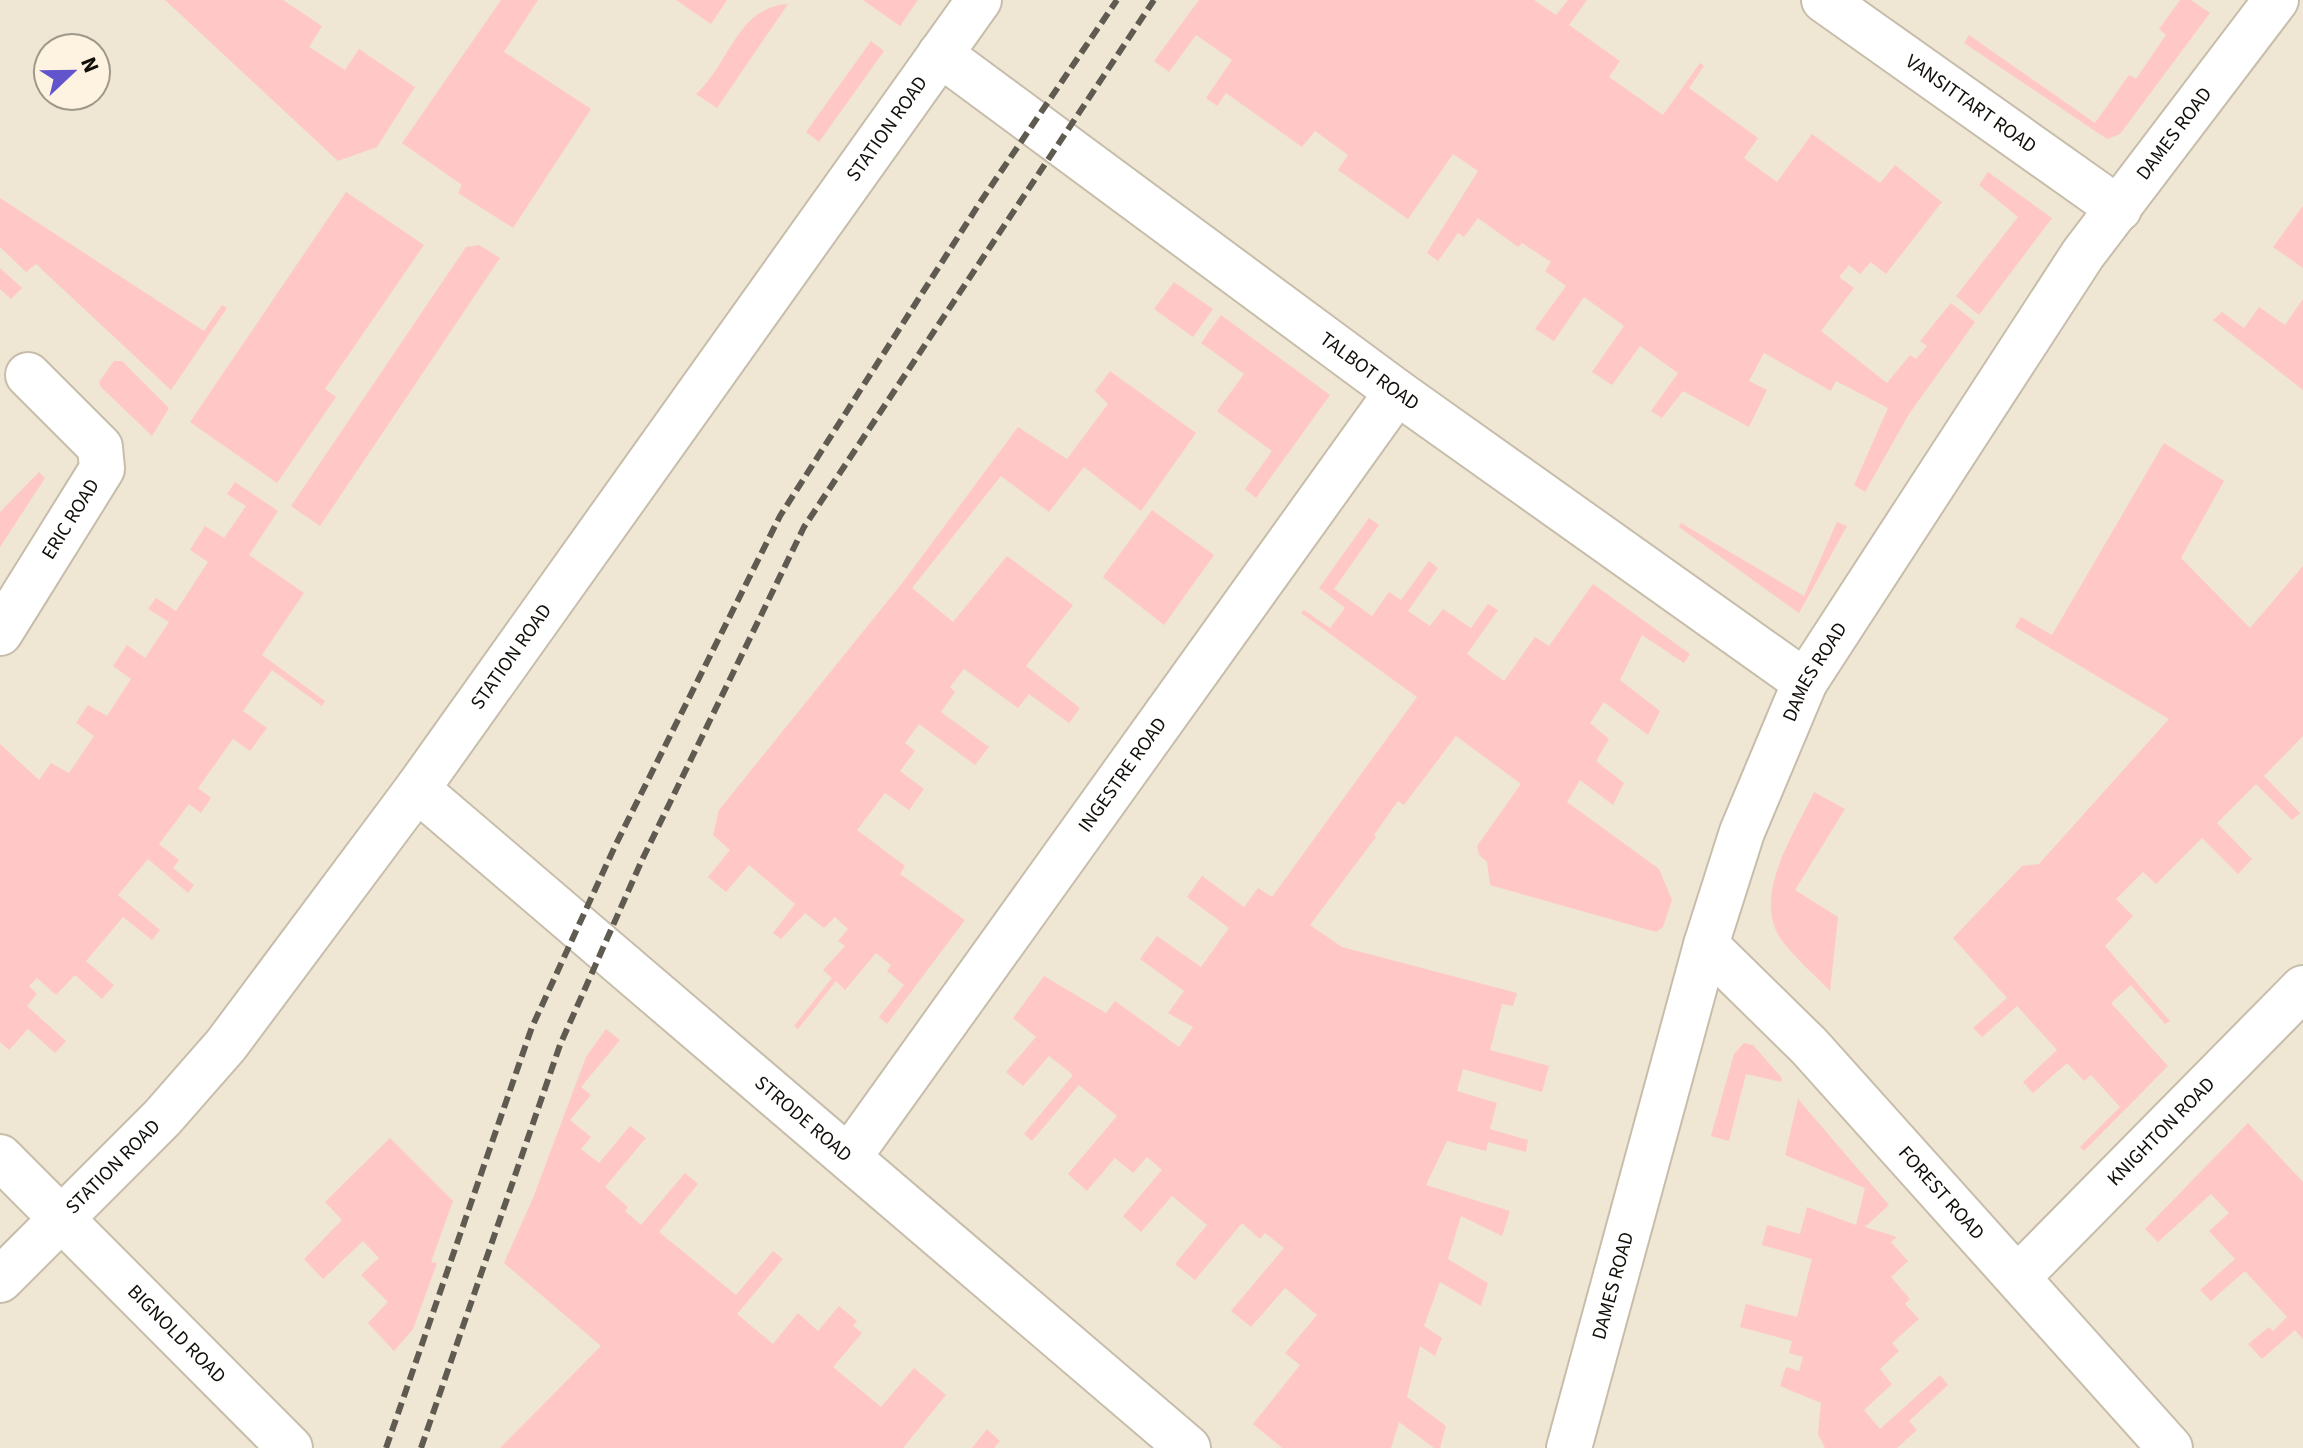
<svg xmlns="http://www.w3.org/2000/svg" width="2303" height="1448" viewBox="0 0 2303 1448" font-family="'Source Sans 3',sans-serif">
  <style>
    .green { fill: #ffc8c6 }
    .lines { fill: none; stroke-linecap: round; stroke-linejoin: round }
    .street-casing { stroke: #c7bdab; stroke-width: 48 }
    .secondary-casing { stroke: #c7bdab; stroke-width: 48 }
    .street { stroke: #fff; stroke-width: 44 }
    .secondary { stroke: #fff; stroke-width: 44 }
    .rail { stroke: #605b50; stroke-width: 6; stroke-dasharray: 12 6; stroke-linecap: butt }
    .labels { text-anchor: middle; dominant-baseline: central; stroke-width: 7; stroke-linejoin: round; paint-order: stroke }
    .street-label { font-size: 20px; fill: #120f09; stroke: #fdf3e0 }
  </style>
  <rect width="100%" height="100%" fill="#efe6d3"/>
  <g class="green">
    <path d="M 165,0 L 283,0 L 322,26 L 309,47 L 345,70 L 359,49 L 415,87 L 377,147 L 338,161 Z"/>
    <path d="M 501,0 L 538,0 L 504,52 L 591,109 L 513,228 L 458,193 L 462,185 L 402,143 Z"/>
    <path d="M 676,0 L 727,0 L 711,24 Z"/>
    <path d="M 863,0 L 918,0 L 900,26 Z"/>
    <path d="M 1199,0 L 1534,0 L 1556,15 L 1568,0 L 1587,0 L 1569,25 L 1620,61 L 1609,77 L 1663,115 L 1700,63 L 1704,66 L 1689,88 L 1758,138 L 1744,158 L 1777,182 L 1812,134 L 1880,183 L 1895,165 L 1942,202 L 1886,274 L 1871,262 L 1860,274 L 1849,265 L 1839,277 L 1854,288 L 1821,331 L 1887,383 L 1910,355 L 1916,359 L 1927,346 L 1920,341 L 1951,303 L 1975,322 L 1909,414 L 1865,492 L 1854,485 L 1888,408 L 1836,381 L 1831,391 L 1764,353 L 1749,381 L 1767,390 L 1749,427 L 1683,391 L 1662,418 L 1651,411 L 1678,373 L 1640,346 L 1612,385 L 1592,372 L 1624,326 L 1584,297 L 1554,341 L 1535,329 L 1566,286 L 1545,271 L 1551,262 L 1522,243 L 1518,247 L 1478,218 L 1464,237 L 1458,233 L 1438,261 L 1427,253 L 1478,171 L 1453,154 L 1408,219 L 1338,170 L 1348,155 L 1315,131 L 1302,147 L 1226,93 L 1217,106 L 1206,98 L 1232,60 L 1196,35 L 1169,72 L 1154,61 Z"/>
    <path d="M 2180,0 L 2191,0 L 2210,13 L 2120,134 L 2107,139 L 1964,43 L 1969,35 L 2095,123 L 2129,75 L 2136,79 L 2166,35 L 2159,29 Z"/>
    <path d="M 788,4 L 717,108 L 696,94 C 729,65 737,7 788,4 Z"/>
    <path d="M 871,41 L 884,51 L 819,142 L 806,132 Z"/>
    <path d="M 1988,172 L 2052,218 L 1979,315 L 1956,296 L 2018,217 L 1979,185 Z"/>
    <path d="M 346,192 L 424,245 L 325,389 L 336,397 L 277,483 L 190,422 Z"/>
    <path d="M 0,198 L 204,331 L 222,305 L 227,308 L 171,390 L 36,264 L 26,272 L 0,247 Z"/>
    <path d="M 2303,206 L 2303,268 L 2273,247 Z"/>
    <path d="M 479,245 L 500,258 L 320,526 L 291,506 L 466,247 Z"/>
    <path d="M 0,268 L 22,288 L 11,299 L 0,289 Z"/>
    <path d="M 1174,282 L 1213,309 L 1193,337 L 1154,309 Z"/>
    <path d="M 2303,299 L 2303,390 L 2213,320 L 2222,312 L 2244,328 L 2259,307 L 2285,325 Z"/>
    <path d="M 1221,315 L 1330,395 L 1256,498 L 1245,489 L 1272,451 L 1217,411 L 1244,374 L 1201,343 Z"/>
    <path d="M 114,361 L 122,361 L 169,408 L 152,436 L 101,387 L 99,382 Z"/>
    <path d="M 1110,371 L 1196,433 L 1141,511 L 1084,467 L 1049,512 L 1001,476 L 912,588 L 953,622 L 1007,556 L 1073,605 L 1026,666 L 1080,708 L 1069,723 L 1029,694 L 1018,708 L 964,669 L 950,687 L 955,692 L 941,712 L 989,747 L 975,765 L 919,724 L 905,743 L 915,751 L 900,771 L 924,789 L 909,810 L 885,793 L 857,830 L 905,866 L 900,874 L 965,920 L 887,1024 L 879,1017 L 904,985 L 887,971 L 891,965 L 876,953 L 845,990 L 836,981 L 798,1029 L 794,1026 L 832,978 L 823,970 L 845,946 L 838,941 L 848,929 L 835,917 L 824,928 L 805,913 L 781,939 L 773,933 L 795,904 L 749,865 L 726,892 L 708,877 L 730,850 L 713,835 L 719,810 L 903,582 L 1018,427 L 1067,459 L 1108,404 L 1095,391 Z"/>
    <path d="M 2164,443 L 2224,481 L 2181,558 L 2250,628 L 2303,566 L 2303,736 L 2264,776 L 2300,813 L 2292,820 L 2256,784 L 2217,823 L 2252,859 L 2238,874 L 2202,838 L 2156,884 L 2143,872 L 2116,899 L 2133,916 L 2105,946 L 2170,1021 L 2165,1024 L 2131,985 L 2111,1003 L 2168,1066 L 2084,1151 L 2080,1147 L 2120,1107 L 2091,1075 L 2084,1081 L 2067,1063 L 2033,1093 L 2023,1082 L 2057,1050 L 2017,1006 L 1982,1037 L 1973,1028 L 2007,998 L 1953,938 L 2022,866 L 2039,864 L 2169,719 L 2015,627 L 2021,617 L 2052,635 Z"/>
    <path d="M 39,472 L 45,478 L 0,547 L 0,512 Z"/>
    <path d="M 235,482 L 278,511 L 249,555 L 304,593 L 262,655 L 325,701 L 322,706 L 272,670 L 243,711 L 267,728 L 250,751 L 233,739 L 198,788 L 211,798 L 201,813 L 189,804 L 159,844 L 179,860 L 173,868 L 194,885 L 188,893 L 148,859 L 118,895 L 160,930 L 152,940 L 123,917 L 86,961 L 114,985 L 102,999 L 75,975 L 56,995 L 37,978 L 29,986 L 37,994 L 27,1006 L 66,1041 L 55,1053 L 28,1029 L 9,1050 L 0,1042 L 0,744 L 39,780 L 51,763 L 69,773 L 94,736 L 76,723 L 88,705 L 107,716 L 131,679 L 113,666 L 127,645 L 145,658 L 169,622 L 148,609 L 156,598 L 176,611 L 208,562 L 190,550 L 205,526 L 224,538 L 246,506 L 227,494 Z"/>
    <path d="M 1152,510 L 1214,555 L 1164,625 L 1103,577 Z"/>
    <path d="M 1369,518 L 1379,525 L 1334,589 L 1372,616 L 1389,592 L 1401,600 L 1429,561 L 1438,568 L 1408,611 L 1430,626 L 1443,609 L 1471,628 L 1488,604 L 1498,610 L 1467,654 L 1504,681 L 1535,637 L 1549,646 L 1593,584 L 1690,654 L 1684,663 L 1642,635 L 1620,680 L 1660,711 L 1648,735 L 1604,702 L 1590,723 L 1609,739 L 1596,761 L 1624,783 L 1613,805 L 1580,780 L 1567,802 L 1659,869 L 1672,900 L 1663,927 L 1656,932 L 1490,885 L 1487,862 L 1479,855 L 1477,846 L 1521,784 L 1456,736 L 1404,805 L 1398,801 L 1374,835 L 1376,837 L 1310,925 L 1342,947 L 1517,993 L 1513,1006 L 1502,1004 L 1490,1050 L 1549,1066 L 1542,1092 L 1463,1069 L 1457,1091 L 1497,1103 L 1490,1129 L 1528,1140 L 1526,1152 L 1488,1142 L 1486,1151 L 1447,1141 L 1426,1185 L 1510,1211 L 1502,1236 L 1461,1216 L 1448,1259 L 1488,1283 L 1481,1306 L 1440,1282 L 1424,1326 L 1442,1338 L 1435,1356 L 1420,1346 L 1407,1397 L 1446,1426 L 1440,1448 L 1434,1448 L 1399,1422 L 1391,1448 L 1282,1448 L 1253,1424 L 1300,1365 L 1285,1353 L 1317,1315 L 1285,1288 L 1251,1327 L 1231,1311 L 1284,1248 L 1265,1233 L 1260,1239 L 1242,1223 L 1195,1280 L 1175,1264 L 1207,1225 L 1172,1196 L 1141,1232 L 1123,1216 L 1162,1170 L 1147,1157 L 1133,1173 L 1115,1158 L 1087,1191 L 1068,1174 L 1117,1116 L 1079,1085 L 1032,1141 L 1024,1134 L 1073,1075 L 1049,1056 L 1023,1086 L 1006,1072 L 1036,1037 L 1013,1018 L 1044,976 L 1106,1013 L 1115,1001 L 1179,1047 L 1193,1027 L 1168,1013 L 1184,991 L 1140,959 L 1157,936 L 1201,967 L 1229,928 L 1187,897 L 1202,876 L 1244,907 L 1258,888 L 1272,897 L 1417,697 L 1301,613 L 1304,610 L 1330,628 L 1345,608 L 1319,588 Z"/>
    <path d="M 1837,522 L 1847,526 L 1799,613 L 1679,527 L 1681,523 L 1804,596 Z"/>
    <path d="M 1814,792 L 1845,809 L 1795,890 L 1838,917 L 1830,991 C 1815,975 1796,959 1783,942 C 1749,898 1795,833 1814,792 Z"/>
    <path d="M 606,1029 L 620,1040 L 581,1087 L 591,1095 L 570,1120 L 591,1137 L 581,1149 L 599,1163 L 630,1126 L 646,1138 L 605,1187 L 628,1207 L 625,1211 L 641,1225 L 685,1173 L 698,1184 L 659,1232 L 736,1295 L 773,1251 L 783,1259 L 737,1314 L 773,1344 L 798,1313 L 818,1331 L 839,1306 L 857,1321 L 853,1326 L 862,1333 L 833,1367 L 881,1407 L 914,1368 L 946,1395 L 903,1448 L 500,1448 L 601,1346 L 504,1263 L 533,1198 L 586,1057 Z"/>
    <path d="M 1744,1043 L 1753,1045 L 1782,1078 L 1781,1082 L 1746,1074 L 1729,1141 L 1711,1136 L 1734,1054 Z"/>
    <path d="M 1798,1099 L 1889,1205 L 1865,1227 L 1897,1237 L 1891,1242 L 1908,1261 L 1891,1277 L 1910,1299 L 1905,1304 L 1919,1319 L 1892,1343 L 1899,1351 L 1880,1369 L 1892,1384 L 1864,1410 L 1880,1429 L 1940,1375 L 1948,1385 L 1909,1421 L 1917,1430 L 1897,1448 L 1825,1448 L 1818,1434 L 1821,1403 L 1780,1386 L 1786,1367 L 1799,1371 L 1803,1357 L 1789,1353 L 1792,1341 L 1740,1327 L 1746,1304 L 1797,1317 L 1812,1259 L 1762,1245 L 1767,1225 L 1800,1234 L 1807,1207 L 1856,1225 L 1865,1188 L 1785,1155 Z"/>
    <path d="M 2248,1123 L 2303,1182 L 2303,1339 L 2295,1330 L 2262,1359 L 2248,1344 L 2269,1327 L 2273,1331 L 2287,1317 L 2245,1271 L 2211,1301 L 2200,1290 L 2235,1259 L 2209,1231 L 2229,1213 L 2211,1194 L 2158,1242 L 2145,1229 Z"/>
    <path d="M 390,1138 L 453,1201 L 431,1262 L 437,1263 L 413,1329 L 394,1351 L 368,1323 L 388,1302 L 361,1275 L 379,1258 L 363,1241 L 323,1279 L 304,1259 L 342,1220 L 325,1202 Z"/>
    <path d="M 987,1429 L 1000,1441 L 994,1448 L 972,1448 Z"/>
  </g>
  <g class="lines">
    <defs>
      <g id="street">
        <path id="s1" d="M 1824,0 L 2119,209"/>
        <path id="s2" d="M 940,54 L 1397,392 L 1805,682"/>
        <path id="s3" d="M 0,633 L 102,469 L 100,447 L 28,375"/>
        <path id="s4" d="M 417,789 L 1188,1448"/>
        <path id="s5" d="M 1706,945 L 1809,1046 L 2170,1448"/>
        <path id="s6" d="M 0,1157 L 290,1448"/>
        <path id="s7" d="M 849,1157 L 1397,392"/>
        <path id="s8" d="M 2018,1277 L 2303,988"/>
        <path id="s9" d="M 0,1280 L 162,1118 L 226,1045 L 417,789 L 979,0"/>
      </g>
      <g id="secondary">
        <path id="s10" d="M 1569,1448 L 1706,945 L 1742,832 L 1805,682 L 2083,254 L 2276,0"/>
      </g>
    </defs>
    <use href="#street" class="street-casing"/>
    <use href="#secondary" class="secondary-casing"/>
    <use href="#street" class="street"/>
    <use href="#secondary" class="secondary"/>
    <g class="rail">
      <path d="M 386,1448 L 532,1027 L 616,844 L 780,516 L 979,204 L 1117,0"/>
      <path d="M 421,1448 L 560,1045 L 642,860 L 804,527 L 1154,0"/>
    </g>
  </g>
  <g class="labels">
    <g class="street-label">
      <text stroke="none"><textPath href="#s1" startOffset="180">VANSITTART ROAD</textPath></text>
      <text stroke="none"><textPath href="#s9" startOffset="1456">STATION ROAD</textPath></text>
      <text stroke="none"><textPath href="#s10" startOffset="1464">DAMES ROAD</textPath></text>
      <text stroke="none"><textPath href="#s2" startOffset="534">TALBOT ROAD</textPath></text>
      <text stroke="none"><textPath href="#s3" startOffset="134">ERIC ROAD</textPath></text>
      <text stroke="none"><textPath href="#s9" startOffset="808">STATION ROAD</textPath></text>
      <text stroke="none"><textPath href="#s10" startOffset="816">DAMES ROAD</textPath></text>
      <text stroke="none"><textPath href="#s7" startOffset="470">INGESTRE ROAD</textPath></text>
      <text stroke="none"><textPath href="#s4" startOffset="508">STRODE ROAD</textPath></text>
      <text stroke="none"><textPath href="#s8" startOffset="204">KNIGHTON ROAD</textPath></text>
      <text stroke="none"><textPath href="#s9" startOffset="160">STATION ROAD</textPath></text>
      <text stroke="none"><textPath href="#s5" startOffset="342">FOREST ROAD</textPath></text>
      <text stroke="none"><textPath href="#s10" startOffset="168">DAMES ROAD</textPath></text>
      <text stroke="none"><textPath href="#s6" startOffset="250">BIGNOLD ROAD</textPath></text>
    </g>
  </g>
  <g transform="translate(72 72) rotate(68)"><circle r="38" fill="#fdf3e0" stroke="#9f988a" stroke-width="2"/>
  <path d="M0-6L14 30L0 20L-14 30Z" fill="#6254cd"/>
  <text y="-12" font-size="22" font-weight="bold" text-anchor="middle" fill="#120f09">N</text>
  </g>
</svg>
